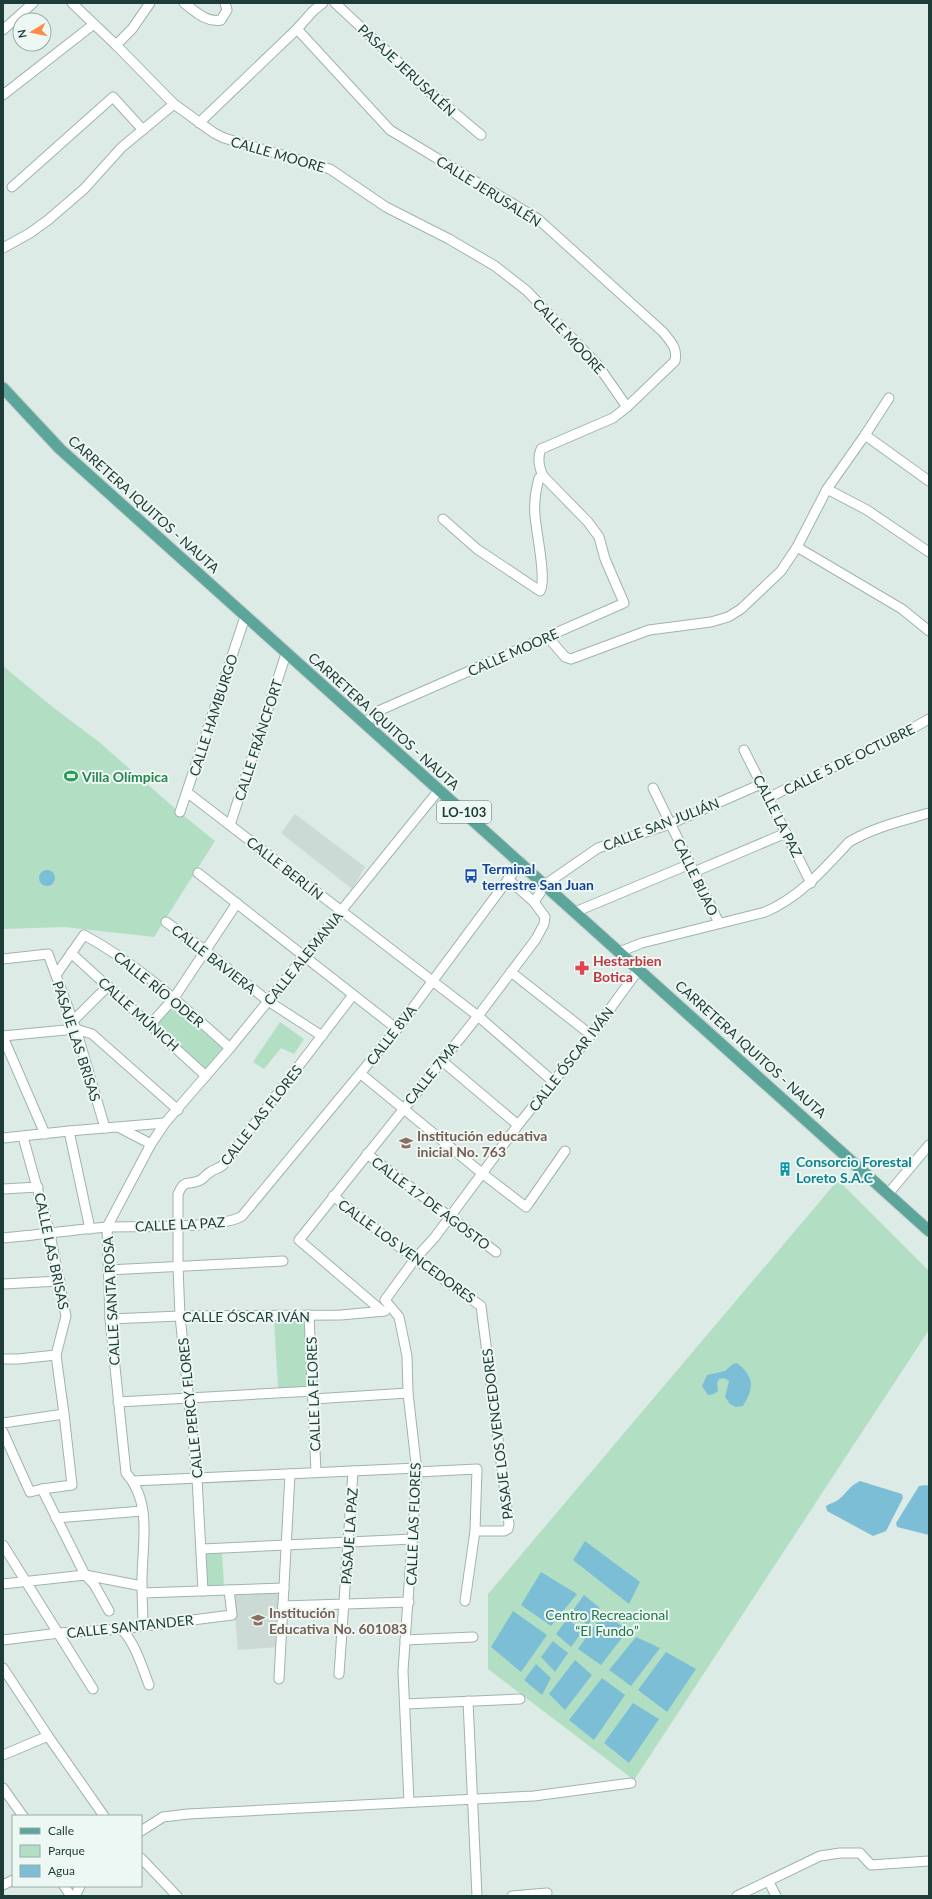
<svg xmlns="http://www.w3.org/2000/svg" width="932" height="1899" viewBox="0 0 932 1899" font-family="Lato,sans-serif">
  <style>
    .built { fill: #cbdad5 }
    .green { fill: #b2dfc4 }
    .water { fill: #7dbed7 }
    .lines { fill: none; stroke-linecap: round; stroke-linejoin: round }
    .minor-casing { stroke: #a0b3ae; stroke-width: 11 }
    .major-casing { stroke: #c0c8c7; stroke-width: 13 }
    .minor { stroke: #fff; stroke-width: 9 }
    .major { stroke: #5ca59b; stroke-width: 11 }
    .labels { text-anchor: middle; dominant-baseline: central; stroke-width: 4; stroke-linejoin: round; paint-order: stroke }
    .shield { fill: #edf7f3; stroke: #5b736f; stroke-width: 1 }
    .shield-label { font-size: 13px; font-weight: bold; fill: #1d3b37 }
    .street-label { font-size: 14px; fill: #1d3b37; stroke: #edf7f3 }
    .leisure-label { font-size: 14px; font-weight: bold; fill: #27864d; stroke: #edf7f3; text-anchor: start }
    .transit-label { font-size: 14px; font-weight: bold; fill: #164399; stroke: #edf7f3; text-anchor: start }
    .health-label { font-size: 14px; font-weight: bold; fill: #be3a42; stroke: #edf7f3; text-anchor: start }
    .education-label { font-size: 14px; font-weight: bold; fill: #785e54; stroke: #edf7f3; text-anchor: start }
    .culture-label { font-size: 14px; font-weight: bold; fill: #0d838f; stroke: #edf7f3; text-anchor: start }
    .park-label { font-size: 14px; fill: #23764d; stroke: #edf7f3 }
  </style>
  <rect width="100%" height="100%" fill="#ddebe6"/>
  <g class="built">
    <path d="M 295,814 L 365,867 L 352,889 L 281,833 Z"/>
    <path d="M 233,1593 L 281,1593 L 279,1647 L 238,1650 Z"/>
  </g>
  <g class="green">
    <path d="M 3,666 L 54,708 L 99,742 L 178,811 L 215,841 L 154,937 L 64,927 L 3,929 Z"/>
    <path d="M 175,1000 L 230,1049 L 207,1076 L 154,1029 Z"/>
    <path d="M 280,1022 L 304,1039 L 294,1054 L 281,1048 L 264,1069 L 253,1062 Z"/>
    <path d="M 838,1180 L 929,1271 L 929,1330 L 634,1780 L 488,1669 L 488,1594 Z"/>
    <path d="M 274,1319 L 306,1319 L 309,1387 L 278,1388 Z"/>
    <path d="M 204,1551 L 222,1551 L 224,1586 L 205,1587 Z"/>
  </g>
  <g class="water">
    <circle cx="47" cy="878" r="8"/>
    <path d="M 737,1363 C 754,1377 755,1387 743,1406 L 736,1407 L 730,1404 L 725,1397 L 729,1381 L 724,1378 L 719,1379 L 717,1383 L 718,1391 L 714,1394 L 708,1395 L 702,1386 L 707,1375 L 725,1371 L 733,1364 Z"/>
    <path d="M 860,1481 L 902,1494 L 903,1498 L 886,1531 L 873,1536 L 827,1511 L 826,1506 C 830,1503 834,1503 838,1500 C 847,1493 848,1487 860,1481 Z"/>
    <path d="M 926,1485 L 929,1486 L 929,1535 L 897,1527 L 896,1523 L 919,1486 Z"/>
    <path d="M 585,1541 L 640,1582 L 629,1604 L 573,1560 Z"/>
    <path d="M 541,1572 L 577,1594 L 551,1626 L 521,1605 Z"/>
    <path d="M 584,1595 L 600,1608 L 588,1625 L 570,1614 Z"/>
    <path d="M 513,1611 L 547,1635 L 521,1672 L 491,1647 Z"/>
    <path d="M 603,1613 L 628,1630 L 601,1665 L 578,1649 Z"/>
    <path d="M 567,1619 L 583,1631 L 571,1647 L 556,1634 Z"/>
    <path d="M 636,1637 L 660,1648 L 631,1686 L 609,1670 Z"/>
    <path d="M 553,1641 L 568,1653 L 555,1672 L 541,1657 Z"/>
    <path d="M 666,1652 L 696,1669 L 667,1712 L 638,1690 Z"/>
    <path d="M 575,1660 L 592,1675 L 565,1710 L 549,1694 Z"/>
    <path d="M 536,1664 L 551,1678 L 542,1695 L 524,1680 Z"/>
    <path d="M 602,1678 L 625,1695 L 594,1740 L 569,1720 Z"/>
    <path d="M 633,1703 L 659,1719 L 629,1763 L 604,1743 Z"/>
  </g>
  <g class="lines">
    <defs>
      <g id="minor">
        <path d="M 184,3 C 195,11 206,23 221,20 L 227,10 L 225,3"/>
        <path d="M 335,3 L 409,72 L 419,83 L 481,135"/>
        <path d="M 297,29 L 390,130 L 538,219 L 663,332 C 670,341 678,348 675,361 L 627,407 L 613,418 L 541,449 C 537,458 539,467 543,476 L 588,522 L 599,537 L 605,559 L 624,603 L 376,712 L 365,724"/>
        <path d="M 3,30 L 33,3"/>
        <path d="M 116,45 L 132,29 L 150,3"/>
        <path d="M 3,95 L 94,24"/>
        <path d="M 174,104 L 214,133 L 224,138 L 330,169 L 386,207 L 449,239 L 495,266 L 527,291 L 597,364 L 627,407"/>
        <path d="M 199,123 L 297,29 L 313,11 L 323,3"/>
        <path d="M 12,187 L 113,97 L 143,130"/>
        <path d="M 3,248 L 30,233 L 48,220 L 84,189 L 122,147 L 174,104 L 116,45 L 72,3"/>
        <path d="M 865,435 L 929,481"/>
        <path d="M 827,489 L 867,510 L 929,552"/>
        <path d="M 443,519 L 477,549 L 540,591 C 547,580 536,531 535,516 C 534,505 535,493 538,482 L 539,478 L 543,476"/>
        <path d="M 797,547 L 902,609 L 929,631"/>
        <path d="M 548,637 L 565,657 L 571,659 L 649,630 L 711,622 L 728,617 L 741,609 L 781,571 L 797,547 L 827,489 L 865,435 L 889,398"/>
        <path d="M 744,750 L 811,883"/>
        <path d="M 653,788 L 719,923"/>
        <path d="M 188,793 L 478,1016 L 555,1083"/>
        <path d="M 768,798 C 821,771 877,749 929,719"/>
        <path d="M 180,812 L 245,617"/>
        <path d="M 230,825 L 286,654"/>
        <path d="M 694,872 L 786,833"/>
        <path d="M 198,873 L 397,1029"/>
        <path d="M 534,902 L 546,884 L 598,848 L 670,824 L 761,784"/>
        <path d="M 575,912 L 690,864"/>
        <path d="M 166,922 L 206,951 L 268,1001 L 322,1036"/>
        <path d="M 619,952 L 642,943 L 765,912 C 800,897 824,869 849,842 C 874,827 902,821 929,813"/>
        <path d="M 71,953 L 206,1076"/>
        <path d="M 3,959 L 48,954 L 76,1029 L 105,1128"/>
        <path d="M 511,972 L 591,1035"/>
        <path d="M 56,975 L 84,935 C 138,964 184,1007 230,1048"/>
        <path d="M 73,1021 L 108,986"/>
        <path d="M 150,1025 L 174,998 L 237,903"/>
        <path d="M 3,1036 L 76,1029 L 92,1034 L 178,1110"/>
        <path d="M 3,1037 L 45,1134"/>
        <path d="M 441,1060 L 518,1125"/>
        <path d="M 361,1074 L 483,1174 L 526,1207 L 565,1151"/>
        <path d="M 120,1128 L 151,1144"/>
        <path d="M 69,1131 L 90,1229"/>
        <path d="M 3,1138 L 69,1131 L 165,1123"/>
        <path d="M 367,1154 L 496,1252"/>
        <path d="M 3,1189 L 38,1187"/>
        <path d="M 888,1194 L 929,1145"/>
        <path d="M 333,1196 L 415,1259 L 481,1306 L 509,1524 L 508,1529 L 504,1531 L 475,1531"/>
        <path d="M 3,1238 C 37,1235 72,1230 106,1227 C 134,1226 223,1229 242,1216 L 397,1029 L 521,862"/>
        <path d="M 108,1270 L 283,1261"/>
        <path d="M 3,1284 L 60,1281"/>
        <path d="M 382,1311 L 299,1240 L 478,1016 L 536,939 L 544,924 L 545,917 L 534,902 L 508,879"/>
        <path d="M 309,1315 L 316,1472"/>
        <path d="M 110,1319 L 180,1316 L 341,1315 L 385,1311"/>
        <path d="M 3,1359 L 18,1359 L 56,1355"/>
        <path d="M 313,1399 L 408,1393"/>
        <path d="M 118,1402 L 313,1391"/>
        <path d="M 3,1423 L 64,1414 L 56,1355 L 66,1316 L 50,1234 L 23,1137"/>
        <path d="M 3,1432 L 30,1492 L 42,1489 L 85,1575 L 94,1584 L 109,1611"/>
        <path d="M 417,1472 L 477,1469 L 475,1531 L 465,1601"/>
        <path d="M 133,1481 L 417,1468"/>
        <path d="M 42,1489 L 72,1485 L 64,1414"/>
        <path d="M 56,1518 L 142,1511"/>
        <path d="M 3,1545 L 93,1689"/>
        <path d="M 202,1549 L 413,1539"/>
        <path d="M 3,1584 L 85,1575 L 142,1586"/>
        <path d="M 203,1591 L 197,1478 L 180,1316 L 178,1267 L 178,1194 C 185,1178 187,1186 198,1181 C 203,1180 205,1175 209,1173 C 213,1169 219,1169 223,1165 L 353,995"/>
        <path d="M 143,1593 L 284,1588"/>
        <path d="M 283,1606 L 409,1602"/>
        <path d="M 143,1626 C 143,1613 142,1599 142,1586 C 141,1548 154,1504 126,1473 L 110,1319 L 107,1227 L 151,1144 L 165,1123 L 230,1048 L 439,790"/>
        <path d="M 121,1629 C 135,1642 142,1667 149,1685"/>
        <path d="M 3,1640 L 59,1633 L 121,1629 L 232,1615 L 229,1590"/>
        <path d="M 405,1640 L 473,1637"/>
        <path d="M 3,1668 L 48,1736 L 104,1816"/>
        <path d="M 339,1674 L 353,1471"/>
        <path d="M 279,1679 L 290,1474"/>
        <path d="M 468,1701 L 477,1896"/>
        <path d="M 405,1704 L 520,1699"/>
        <path d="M 3,1755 L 48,1736"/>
        <path d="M 3,1788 L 23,1816"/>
        <path d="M 409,1802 L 403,1671 L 417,1472 L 408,1393 L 407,1356 L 399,1317 L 385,1300 L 415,1259 L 435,1237 L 518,1125 L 591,1035 L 639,969"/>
        <path d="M 141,1831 L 163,1817 L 188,1814 L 534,1796 L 631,1783"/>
        <path d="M 141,1858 L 177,1896"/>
        <path d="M 769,1882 L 776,1896"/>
        <path d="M 3,1885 L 13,1880"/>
        <path d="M 64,1886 L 71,1896"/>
        <path d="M 75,1896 L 80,1886"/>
        <path d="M 512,1896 L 547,1893"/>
        <path d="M 737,1896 L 820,1856 L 840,1853 L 860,1853 L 871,1865 L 929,1861"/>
      </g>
      <path id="major" d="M 3,388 L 60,449 L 929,1231"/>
    </defs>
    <use href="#minor" class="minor-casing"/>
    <use href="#major" class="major-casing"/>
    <use href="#minor" class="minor"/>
    <use href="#major" class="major"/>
  </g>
  <defs>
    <symbol id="stadium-bare" viewBox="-9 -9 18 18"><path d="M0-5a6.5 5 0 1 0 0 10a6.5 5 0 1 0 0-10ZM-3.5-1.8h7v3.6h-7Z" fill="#2e9e5b" stroke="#edf7f3" stroke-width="2.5" paint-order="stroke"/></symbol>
    <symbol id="bus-bare" viewBox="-9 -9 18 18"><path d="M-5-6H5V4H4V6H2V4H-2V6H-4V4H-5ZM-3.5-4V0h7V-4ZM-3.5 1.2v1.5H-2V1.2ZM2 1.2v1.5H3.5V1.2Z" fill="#1a4fb4" stroke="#edf7f3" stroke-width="2.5" paint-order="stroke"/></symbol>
    <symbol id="pharmacy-bare" viewBox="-9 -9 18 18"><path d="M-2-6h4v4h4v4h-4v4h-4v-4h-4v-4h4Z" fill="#e0444e" stroke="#edf7f3" stroke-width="2.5" paint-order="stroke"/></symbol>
    <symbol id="school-bare" viewBox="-9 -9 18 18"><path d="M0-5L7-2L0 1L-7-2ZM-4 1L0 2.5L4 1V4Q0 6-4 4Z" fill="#8d6e63" stroke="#edf7f3" stroke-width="2.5" paint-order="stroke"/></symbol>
    <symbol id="building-bare" viewBox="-9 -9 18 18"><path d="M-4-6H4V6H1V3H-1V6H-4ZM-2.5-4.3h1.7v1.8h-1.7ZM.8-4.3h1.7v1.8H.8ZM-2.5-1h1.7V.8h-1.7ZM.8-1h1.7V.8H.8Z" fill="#0f9aa8" stroke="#edf7f3" stroke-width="2.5" paint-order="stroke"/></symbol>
  </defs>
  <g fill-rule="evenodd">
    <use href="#stadium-bare" x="61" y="766" width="20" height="20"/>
    <use href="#bus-bare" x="461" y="866" width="20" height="20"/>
    <use href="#pharmacy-bare" x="572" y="958" width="20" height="20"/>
    <use href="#school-bare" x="396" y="1133" width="20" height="20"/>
    <use href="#building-bare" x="775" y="1159" width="20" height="20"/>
    <use href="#school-bare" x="248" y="1610" width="20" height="20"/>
  </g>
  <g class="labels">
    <rect class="shield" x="437" y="801" width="54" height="22" rx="3"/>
    <g class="shield-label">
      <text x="464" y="812">LO-103</text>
    </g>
    <g class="street-label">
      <text transform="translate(407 70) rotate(43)">PASAJE JERUSALÉN</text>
      <text transform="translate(278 154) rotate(16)">CALLE MOORE</text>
      <text transform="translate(489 191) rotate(32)">CALLE JERUSALÉN</text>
      <text transform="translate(569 336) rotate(47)">CALLE MOORE</text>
      <text transform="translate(144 504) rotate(42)">CARRETERA IQUITOS - NAUTA</text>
      <text transform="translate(513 652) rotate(-24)">CALLE MOORE</text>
      <text transform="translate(213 715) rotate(-72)">CALLE HAMBURGO</text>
      <text transform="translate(384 721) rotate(42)">CARRETERA IQUITOS - NAUTA</text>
      <text transform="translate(258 740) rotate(-72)">CALLE FRÁNCFORT</text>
      <text transform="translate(849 759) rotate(-26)">CALLE 5 DE OCTUBRE</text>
      <text transform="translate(778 816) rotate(63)">CALLE LA PAZ</text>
      <text transform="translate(661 824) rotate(-21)">CALLE SAN JULIÁN</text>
      <text transform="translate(285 868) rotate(38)">CALLE BERLÍN</text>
      <text transform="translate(696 877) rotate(64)">CALLE BIJAO</text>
      <text transform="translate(303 958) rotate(-51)">CALLE ALEMANIA</text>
      <text transform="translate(214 959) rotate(38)">CALLE BAVIERA</text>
      <text transform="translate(159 989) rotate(39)">CALLE RÍO ODER</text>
      <text transform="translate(139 1014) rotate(42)">CALLE MÚNICH</text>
      <text transform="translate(391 1035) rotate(-52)">CALLE 8VA</text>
      <text transform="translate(77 1041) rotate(72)">PASAJE LAS BRISAS</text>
      <text transform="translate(751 1049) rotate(42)">CARRETERA IQUITOS - NAUTA</text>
      <text transform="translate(571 1059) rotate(-52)">CALLE ÓSCAR IVÁN</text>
      <text transform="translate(431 1073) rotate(-51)">CALLE 7MA</text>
      <text transform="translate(261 1115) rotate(-52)">CALLE LAS FLORES</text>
      <text transform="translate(431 1203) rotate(37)">CALLE 17 DE AGOSTO</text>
      <text transform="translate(180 1224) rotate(-3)">CALLE LA PAZ</text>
      <text transform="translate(52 1251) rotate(78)">CALLE LAS BRISAS</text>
      <text transform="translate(407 1251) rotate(36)">CALLE LOS VENCEDORES</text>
      <text transform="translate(111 1301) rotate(-93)">CALLE SANTA ROSA</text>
      <text x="246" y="1316">CALLE ÓSCAR IVÁN</text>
      <text transform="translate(313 1394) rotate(-92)">CALLE LA FLORES</text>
      <text transform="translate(190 1408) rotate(-96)">CALLE PERCY FLORES</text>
      <text transform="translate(497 1434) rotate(-97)">PASAJE LOS VENCEDORES</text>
      <text transform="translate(413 1524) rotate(-88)">CALLE LAS FLORES</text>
      <text transform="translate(349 1536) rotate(-86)">PASAJE LA PAZ</text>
      <text transform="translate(130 1626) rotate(-6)">CALLE SANTANDER</text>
    </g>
    <g class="leisure-label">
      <text x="82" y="776">Villa Olímpica</text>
    </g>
    <g class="transit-label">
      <text x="482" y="868">Terminal<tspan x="482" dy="16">terrestre San Juan</tspan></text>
    </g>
    <g class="health-label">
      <text x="593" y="960">Hestarbien<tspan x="593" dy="16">Botica</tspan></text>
    </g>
    <g class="education-label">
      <text x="417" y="1135">Institución educativa<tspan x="417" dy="16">inicial No. 763</tspan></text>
      <text x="269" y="1612">Institución<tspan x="269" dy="16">Educativa No. 601083</tspan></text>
    </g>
    <g class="culture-label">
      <text x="796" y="1161">Consorcio Forestal<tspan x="796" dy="16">Loreto S.A.C</tspan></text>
    </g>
    <g class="park-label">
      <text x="607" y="1614">Centro Recreacional<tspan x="607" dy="16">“El Fundo”</tspan></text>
    </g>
  </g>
  <rect width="932" height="1899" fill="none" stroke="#1d3b37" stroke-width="8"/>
  <rect x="12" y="1815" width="130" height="72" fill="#edf7f3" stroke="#9aaca8"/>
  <rect x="20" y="1828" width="20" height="6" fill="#5ca59b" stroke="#9aaca8"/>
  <text x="48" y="1835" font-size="12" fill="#1d3b37">Calle</text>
  <rect x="20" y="1845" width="20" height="12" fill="#b2dfc4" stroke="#9aaca8"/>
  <text x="48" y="1855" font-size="12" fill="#1d3b37">Parque</text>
  <rect x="20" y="1865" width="20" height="12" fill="#7dbed7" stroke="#9aaca8"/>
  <text x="48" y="1875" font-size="12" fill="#1d3b37">Agua</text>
  <g transform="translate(32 32) rotate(260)"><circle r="19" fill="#edf7f3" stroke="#9aaca8"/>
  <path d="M0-3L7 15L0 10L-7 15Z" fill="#ff8946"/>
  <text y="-6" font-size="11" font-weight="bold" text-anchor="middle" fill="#1d3b37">N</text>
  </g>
</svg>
